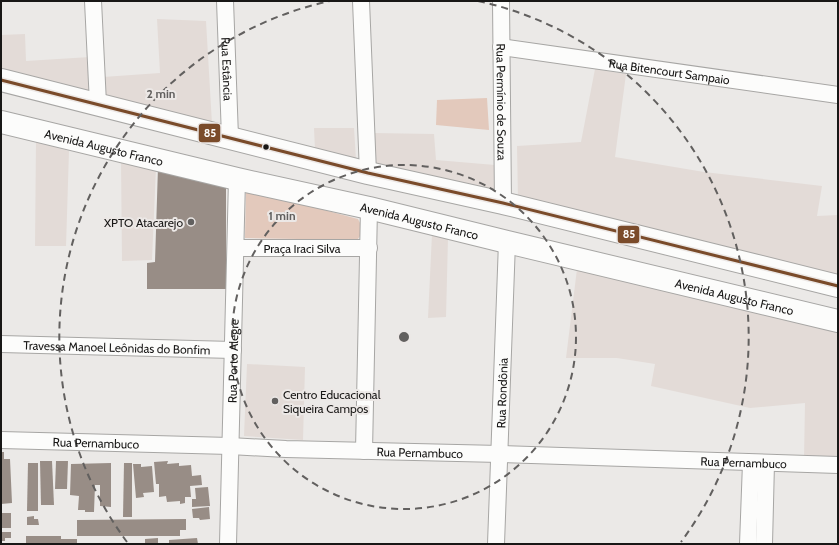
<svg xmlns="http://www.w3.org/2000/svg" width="839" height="545" viewBox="0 0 839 545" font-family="Cabin,sans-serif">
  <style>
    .built { fill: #e3dbd7 }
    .green { fill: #e3c9bc }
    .building { fill: #988d86 }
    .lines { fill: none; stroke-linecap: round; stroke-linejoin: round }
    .minor-casing { stroke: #a7a6a4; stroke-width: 18 }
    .secondary-casing { stroke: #a7a6a4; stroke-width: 24 }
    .minor { stroke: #fcfcfb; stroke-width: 16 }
    .secondary { stroke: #fcfcfb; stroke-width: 22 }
    .bus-1-casing { stroke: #ece8e6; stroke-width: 6 }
    .bus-1 { stroke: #7a4b2a; stroke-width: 3 }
    .ring { fill: none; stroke: #62605f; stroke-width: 2; stroke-dasharray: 7 5 }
    .bus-dot { fill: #181716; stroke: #ece8e6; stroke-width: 1.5 }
    .poi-dot { fill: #62605f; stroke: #ece8e6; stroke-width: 1.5 }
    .labels { text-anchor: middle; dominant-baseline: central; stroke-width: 4; stroke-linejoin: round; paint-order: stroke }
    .street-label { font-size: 12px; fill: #181716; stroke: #ece8e6 }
    .poi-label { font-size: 12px; fill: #181716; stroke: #ece8e6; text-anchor: end }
    .centre { fill: #62605f; stroke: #ece8e6; stroke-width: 2 }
    .ring-label { font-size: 12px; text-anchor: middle; font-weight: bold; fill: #62605f; stroke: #ece8e6; stroke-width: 4; stroke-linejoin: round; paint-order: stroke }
    .line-badge { stroke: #ece8e6; stroke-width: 1.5 }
    .badge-label { font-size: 11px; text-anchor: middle; font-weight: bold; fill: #fff }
  </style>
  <rect width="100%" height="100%" fill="#ebe9e7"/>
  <g class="built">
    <path d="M 157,19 L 206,21 L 212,124 L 104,101 L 103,77 L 160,73 Z"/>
    <path d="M 25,34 L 26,61 L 90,57 L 93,96 L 1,72 L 1,35 Z"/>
    <path d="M 595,69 L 626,74 L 615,157 L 704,172 L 822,186 L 817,216 L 838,215 L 838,278 L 518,200 L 517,146 L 581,142 Z"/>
    <path d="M 314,128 L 354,128 L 356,160 L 315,150 Z"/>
    <path d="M 373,133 L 434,134 L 436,160 L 495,165 L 495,195 L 372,168 Z"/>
    <path d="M 36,141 L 69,151 L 66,246 L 35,246 Z"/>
    <path d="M 121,159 L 156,167 L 152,260 L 122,261 Z"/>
    <path d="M 432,234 L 448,238 L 446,317 L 428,318 Z"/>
    <path d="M 577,269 L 838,332 L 838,460 L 804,459 L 805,403 L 750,408 L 651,386 L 655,364 L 617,358 L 566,358 Z"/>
    <path d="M 247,364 L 305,367 L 303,440 L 244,436 Z"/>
  </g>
  <g class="green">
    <path d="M 487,98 L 489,130 L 436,125 L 437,100 Z"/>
    <path d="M 246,189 L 358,219 C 363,228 364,232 357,240 L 245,238 Z"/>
  </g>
  <g class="building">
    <path d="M 158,167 L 226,182 L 226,289 L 147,289 L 147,263 L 155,262 Z"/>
    <path d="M 1,452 L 4,452 L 4,459 L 10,459 L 12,503 L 1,504 Z"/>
    <path d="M 40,461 L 52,461 L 54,505 L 41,505 Z"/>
    <path d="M 56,461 L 68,461 L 67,489 L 55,489 Z"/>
    <path d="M 168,461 L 167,464 L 179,463 L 179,466 L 191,465 L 192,476 L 201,475 L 202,485 L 190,486 L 191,497 L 185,497 L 185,503 L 180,504 L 180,501 L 167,502 L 166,496 L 159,497 L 159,484 L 156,484 L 154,462 Z"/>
    <path d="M 28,463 L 38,463 L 38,511 L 27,511 Z"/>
    <path d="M 111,463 L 111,507 L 100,506 L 100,485 L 95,485 L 94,512 L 85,512 L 85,510 L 78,510 L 79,496 L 70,495 L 71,464 Z"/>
    <path d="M 124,463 L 132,463 L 132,517 L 123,517 Z"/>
    <path d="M 133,464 L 141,464 L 141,467 L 152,466 L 154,492 L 143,493 L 144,497 L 136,498 Z"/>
    <path d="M 208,487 L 210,506 L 192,507 L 192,499 L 196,499 L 195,488 Z"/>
    <path d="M 209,507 L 210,519 L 200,520 L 199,518 L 193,518 L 192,509 Z"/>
    <rect x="1" y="513" width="10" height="15"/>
    <path d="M 34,516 L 34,519 L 38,519 L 39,525 L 27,525 L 27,517 Z"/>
    <path d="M 186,519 L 186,530 L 180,530 L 180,536 L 77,536 L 77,520 Z"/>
    <path d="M 1,532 L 11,532 L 11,538 L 5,538 L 5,541 L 1,541 Z"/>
    <path d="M 26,536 L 61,536 L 61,539 L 77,539 L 77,544 L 26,544 Z"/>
    <path d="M 158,538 L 158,544 L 145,544 L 145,539 Z"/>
    <path d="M 197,538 L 198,544 L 169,544 L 169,540 Z"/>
  </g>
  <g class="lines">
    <defs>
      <g id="minor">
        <path d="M 93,1 L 98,104"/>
        <path id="s1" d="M 225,1 L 230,137"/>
        <path d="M 361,1 L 368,173"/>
        <path id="s2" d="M 501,1 L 503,203"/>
        <path id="s3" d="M 501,47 L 838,95"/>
        <path id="s4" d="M 236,248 L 369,248"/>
        <path id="s5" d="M 1,344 L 233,350"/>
        <path id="s6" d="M 1,440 L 230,446 L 286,449 L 500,454 L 838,465"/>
        <path d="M 364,451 L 369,208"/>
        <path id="s7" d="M 228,544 L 237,179"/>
        <path id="s8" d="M 496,544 L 507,242"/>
        <path d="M 748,544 L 751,463"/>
        <path d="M 764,544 L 766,463"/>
      </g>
      <g id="secondary">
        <path d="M 1,80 L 368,173 L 503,203 L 838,286"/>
        <path id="s9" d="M 1,122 L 237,179 L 369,208 L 507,242 L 838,321"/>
      </g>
    </defs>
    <use href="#minor" class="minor-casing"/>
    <use href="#secondary" class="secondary-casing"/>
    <use href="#minor" class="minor"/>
    <use href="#secondary" class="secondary"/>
    <defs>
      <path id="bus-1" d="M 1,80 L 368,173 L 503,203 L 838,286"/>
    </defs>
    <use href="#bus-1" class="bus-1-casing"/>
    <use href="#bus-1" class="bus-1"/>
  </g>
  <g class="ring">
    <circle cx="404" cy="337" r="172"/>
    <path d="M127 542A344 344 0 0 1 330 1M478 1A344 344 0 0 1 681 542"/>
  </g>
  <circle class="bus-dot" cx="266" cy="147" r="3.5"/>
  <g class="poi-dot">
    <circle cx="191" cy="222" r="4"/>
    <circle cx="275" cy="401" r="4"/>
  </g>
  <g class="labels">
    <g class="street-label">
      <text stroke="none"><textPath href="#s1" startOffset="68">Rua Estância</textPath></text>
      <text stroke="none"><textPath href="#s3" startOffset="170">Rua Bitencourt Sampaio</textPath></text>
      <text stroke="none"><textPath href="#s2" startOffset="101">Rua Permínio de Souza</textPath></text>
      <text stroke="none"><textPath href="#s9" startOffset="106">Avenida Augusto Franco</textPath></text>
      <text stroke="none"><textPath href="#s9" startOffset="430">Avenida Augusto Franco</textPath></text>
      <text stroke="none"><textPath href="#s4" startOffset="66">Praça Iraci Silva</textPath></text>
      <text stroke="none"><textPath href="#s9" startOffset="754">Avenida Augusto Franco</textPath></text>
      <text stroke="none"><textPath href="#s5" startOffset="116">Travessa Manoel Leônidas do Bonfim</textPath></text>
      <text stroke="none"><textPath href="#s7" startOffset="183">Rua Porto Alegre</textPath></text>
      <text stroke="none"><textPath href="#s8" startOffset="151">Rua Rondônia</textPath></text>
      <text stroke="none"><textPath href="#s6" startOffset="95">Rua Pernambuco</textPath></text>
      <text stroke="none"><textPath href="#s6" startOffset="419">Rua Pernambuco</textPath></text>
      <text stroke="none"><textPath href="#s6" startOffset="743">Rua Pernambuco</textPath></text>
    </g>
    <g class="poi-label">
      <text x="183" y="222">XPTO Atacarejo</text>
      <text x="283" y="394" text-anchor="start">Centro Educacional<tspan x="283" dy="14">Siqueira Campos</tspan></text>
    </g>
  </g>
  <circle cx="404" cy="337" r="6" class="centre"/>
  <g class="ring-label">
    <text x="161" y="98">2 min</text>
    <text x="282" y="220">1 min</text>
  </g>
  <g class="line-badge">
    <rect x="198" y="123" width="23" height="20" rx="4" fill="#7a4b2a"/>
    <rect x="617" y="225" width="23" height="19" rx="4" fill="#7a4b2a"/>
  </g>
  <g class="badge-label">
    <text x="210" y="137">85</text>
    <text x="629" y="238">85</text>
  </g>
  <rect width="839" height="545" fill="none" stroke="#181716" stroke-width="4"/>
</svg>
